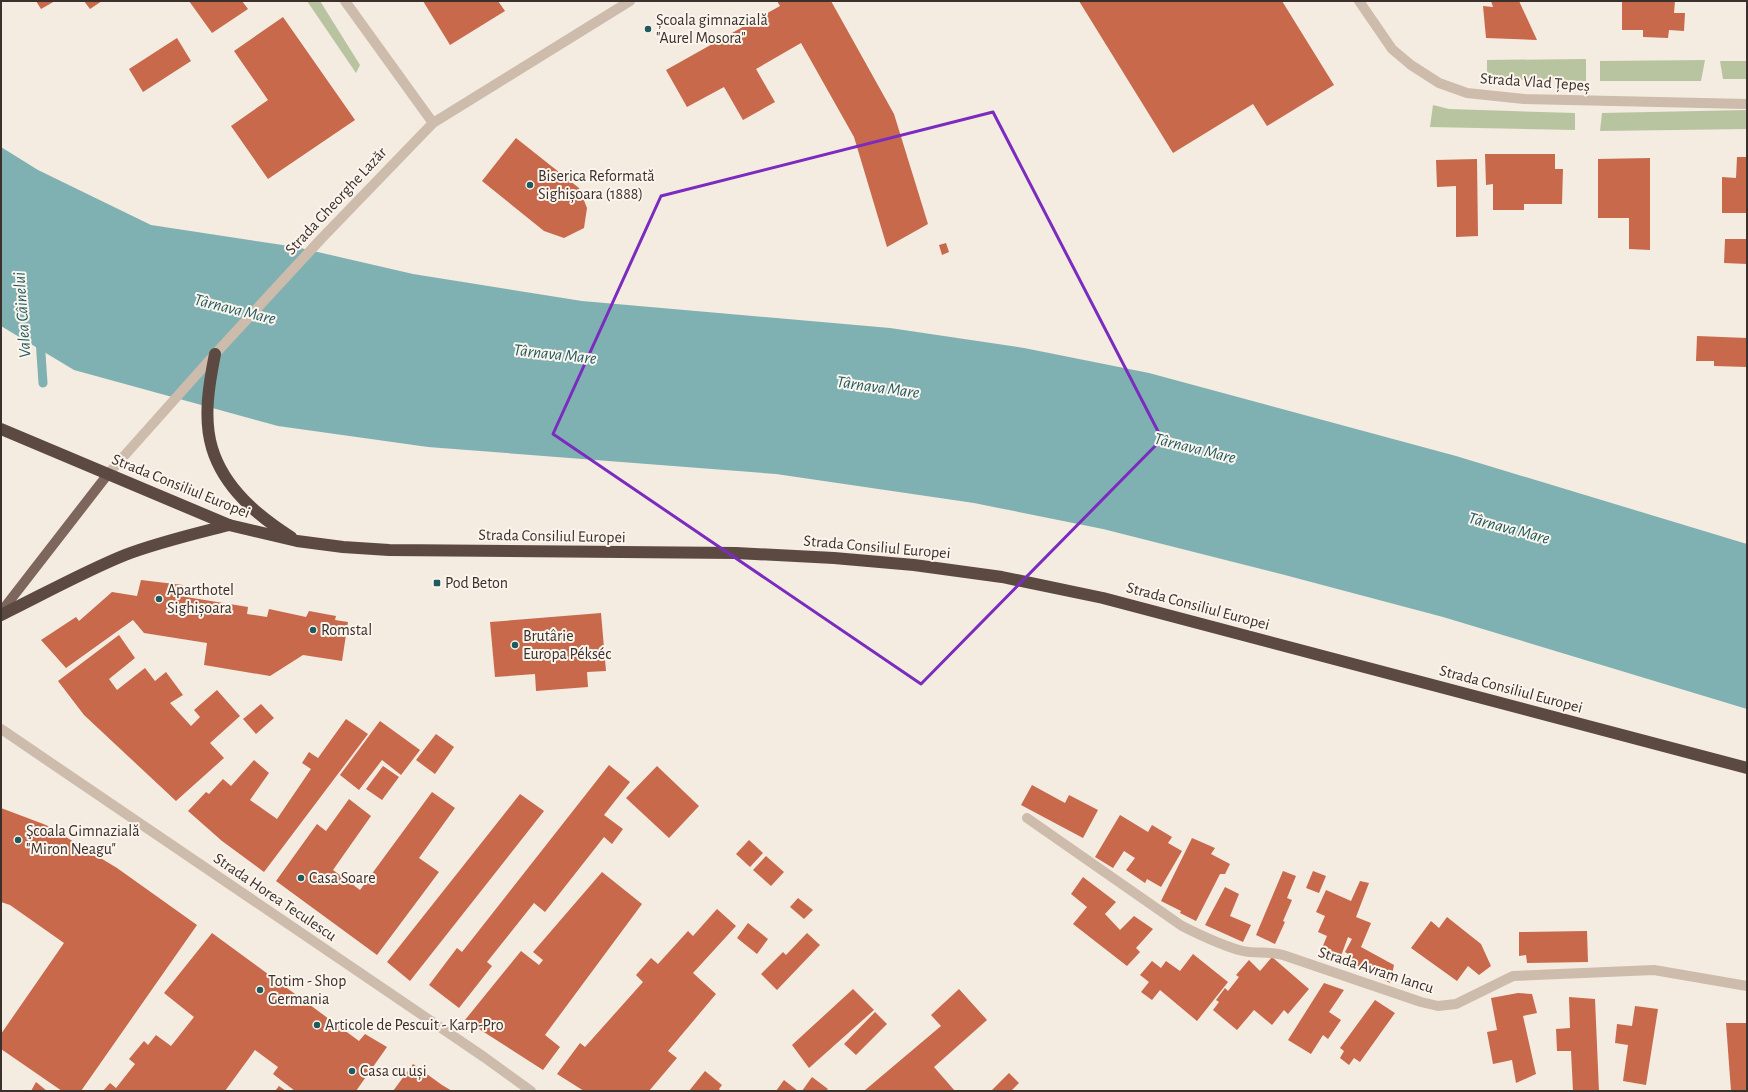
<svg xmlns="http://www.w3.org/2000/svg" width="1748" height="1092" viewBox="0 0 1748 1092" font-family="'Alegreya Sans',sans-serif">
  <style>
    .green { fill: #b8c4a0 }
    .water { fill: #7fb0b2 }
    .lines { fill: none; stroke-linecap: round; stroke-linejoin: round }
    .stream { stroke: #7fb0b2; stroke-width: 9 }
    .building { fill: #c8694b }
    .minor { stroke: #cdbbac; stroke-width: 10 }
    .major { stroke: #7d675c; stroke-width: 10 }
    .highway { stroke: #5c4a42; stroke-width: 12 }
    .marked { fill: none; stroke: #7b2cbf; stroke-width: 3; stroke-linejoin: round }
    .poi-dot { fill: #1f5a5e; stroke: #fbf5ee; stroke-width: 1.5 }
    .labels { text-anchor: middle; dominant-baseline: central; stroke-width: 4; stroke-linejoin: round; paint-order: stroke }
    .poi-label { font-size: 16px; fill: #3b302b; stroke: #fbf5ee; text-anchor: start }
    .street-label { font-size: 16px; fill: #3b302b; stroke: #fbf5ee }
    .water-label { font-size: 17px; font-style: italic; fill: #1f5a5e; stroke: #fbf5ee }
  </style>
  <rect width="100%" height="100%" fill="#f4ebe1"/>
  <g class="green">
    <path d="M 307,1 L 320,1 L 360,65 L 356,73 Z"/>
    <path d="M 1586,59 L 1586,81 L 1487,79 L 1487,60 Z"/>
    <path d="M 1705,60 L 1701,81 L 1600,81 L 1600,61 Z"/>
    <path d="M 1720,61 L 1747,61 L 1747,79 L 1723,79 Z"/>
    <path d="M 1433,105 L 1449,109 L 1575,113 L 1575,130 L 1430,127 Z"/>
    <path d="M 1747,110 L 1747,129 L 1600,131 L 1602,113 Z"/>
  </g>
  <path class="water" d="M 1,147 L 38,170 L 151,225 L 296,247 L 413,274 L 582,301 L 890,328 L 1024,348 L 1149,373 L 1456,456 L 1747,544 L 1747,709 L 1443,617 L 1281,574 L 1103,529 L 974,503 L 776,474 L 428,447 L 278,426 L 74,370 L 1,326 Z"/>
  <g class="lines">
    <path class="stream" d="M 40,339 L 43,383"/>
  </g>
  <g class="building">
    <path d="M 36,1 L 55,1 L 41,9 Z"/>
    <path d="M 84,1 L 102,1 L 90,9 Z"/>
    <path d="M 189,1 L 242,1 L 248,9 L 212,33 Z"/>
    <path d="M 423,1 L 498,1 L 505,11 L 450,45 Z"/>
    <path d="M 777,1 L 831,1 L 894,114 L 928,224 L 887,247 L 854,137 L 801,43 L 756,69 L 775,102 L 743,120 L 724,87 L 687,107 L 666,70 L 780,6 Z"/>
    <path d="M 1079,1 L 1282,1 L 1334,85 L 1267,126 L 1253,104 L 1173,153 Z"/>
    <path d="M 1491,1 L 1519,1 L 1537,40 L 1486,38 L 1483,6 L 1493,7 Z"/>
    <path d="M 1622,1 L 1675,1 L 1674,13 L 1685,13 L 1684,31 L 1669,30 L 1668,38 L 1643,37 L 1643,30 L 1622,30 Z"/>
    <path d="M 283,17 L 355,120 L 268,179 L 231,126 L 268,100 L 234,51 Z"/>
    <path d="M 177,38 L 191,61 L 143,92 L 129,69 Z"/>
    <path d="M 516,138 L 579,188 L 587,208 L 584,228 L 564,238 L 544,231 L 482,181 Z"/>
    <path d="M 1485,154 L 1555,154 L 1555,169 L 1563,169 L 1562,204 L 1524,204 L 1524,210 L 1493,210 L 1493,184 L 1486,185 Z"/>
    <path d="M 1737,157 L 1747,157 L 1747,213 L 1722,213 L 1722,177 L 1736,178 Z"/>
    <path d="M 1650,158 L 1650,250 L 1629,249 L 1629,218 L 1598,218 L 1598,159 Z"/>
    <path d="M 1477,159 L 1478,236 L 1456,237 L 1456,186 L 1437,187 L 1436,160 Z"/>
    <path d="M 1725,239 L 1747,239 L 1747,264 L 1724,263 Z"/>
    <path d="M 946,243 L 949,252 L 942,255 L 939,245 Z"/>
    <path d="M 1697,336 L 1747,338 L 1747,367 L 1714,366 L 1714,361 L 1696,361 Z"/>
    <path d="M 141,580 L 183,585 L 180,596 L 248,607 L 247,614 L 267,617 L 269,609 L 306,617 L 309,611 L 336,616 L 335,620 L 348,622 L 342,661 L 303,655 L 270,676 L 204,665 L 207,643 L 144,633 L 133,620 L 66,668 L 41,640 L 76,617 L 79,621 L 112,592 L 137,596 Z"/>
    <path d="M 601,613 L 606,671 L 587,672 L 588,687 L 536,691 L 535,674 L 495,677 L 490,622 Z"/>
    <path d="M 119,635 L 135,658 L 109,679 L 117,690 L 145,668 L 155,681 L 166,672 L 183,695 L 170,703 L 191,726 L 200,717 L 194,710 L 217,690 L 240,716 L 210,743 L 224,758 L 176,801 L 84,715 L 58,681 Z"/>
    <path d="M 261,704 L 274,718 L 256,734 L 243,719 Z"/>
    <path d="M 346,719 L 368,734 L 264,872 L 222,841 L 188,811 L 206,792 L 209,794 L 223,779 L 231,786 L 254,760 L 269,773 L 250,800 L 277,819 L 311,769 L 302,763 L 309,752 L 318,758 Z"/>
    <path d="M 380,721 L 420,750 L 401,775 L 382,760 L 359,790 L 340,775 Z"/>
    <path d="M 436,734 L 454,747 L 435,774 L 416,760 Z"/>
    <path d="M 609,765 L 630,782 L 604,815 L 623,829 L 612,844 L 604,837 L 545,912 L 534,903 L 487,962 L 492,966 L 459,1008 L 429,985 L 457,948 L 462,952 Z"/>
    <path d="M 383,766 L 399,777 L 382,800 L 366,789 Z"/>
    <path d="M 657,766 L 699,806 L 669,838 L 626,798 Z"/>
    <path d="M 1032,785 L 1065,803 L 1069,795 L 1098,810 L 1083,838 L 1021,805 Z"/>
    <path d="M 432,792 L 455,808 L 419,858 L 439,872 L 377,955 L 276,881 L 317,824 L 326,831 L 349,799 L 371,816 L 333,870 L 360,890 Z"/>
    <path d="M 520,794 L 544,811 L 410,981 L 387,962 Z"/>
    <path d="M 1,808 L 46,825 L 117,868 L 197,925 L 81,1091 L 62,1091 L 1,1049 L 1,1034 L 64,943 L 10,905 L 1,902 Z"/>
    <path d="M 1120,815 L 1148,832 L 1152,825 L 1172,837 L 1168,843 L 1182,851 L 1161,887 L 1147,879 L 1145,883 L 1126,870 L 1135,858 L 1124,851 L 1113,868 L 1095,857 Z"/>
    <path d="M 1192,838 L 1215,848 L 1211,854 L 1230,864 L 1225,874 L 1220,874 L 1196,921 L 1180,913 L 1181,911 L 1161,901 Z"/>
    <path d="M 749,840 L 763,853 L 750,867 L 736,854 Z"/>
    <path d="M 766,856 L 784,872 L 771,886 L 753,870 Z"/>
    <path d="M 1283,871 L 1296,876 L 1287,898 L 1292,900 L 1283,921 L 1285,922 L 1275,944 L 1256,935 Z"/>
    <path d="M 1313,871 L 1326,876 L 1319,893 L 1306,888 Z"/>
    <path d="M 602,872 L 642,904 L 545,1035 L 560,1047 L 543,1070 L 465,1020 L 521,951 L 539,965 L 543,960 L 533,952 Z"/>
    <path d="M 1083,877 L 1116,902 L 1105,914 L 1120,930 L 1134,916 L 1153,929 L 1136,948 L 1140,952 L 1127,966 L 1073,924 L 1087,907 L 1071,894 Z"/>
    <path d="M 1360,881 L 1369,883 L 1356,917 L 1371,923 L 1361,947 L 1394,965 L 1390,983 L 1347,960 L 1350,955 L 1345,952 L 1352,939 L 1348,937 L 1338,964 L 1319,955 L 1327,936 L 1318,932 L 1325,916 L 1316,912 L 1326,890 L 1351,901 Z"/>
    <path d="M 1225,887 L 1239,894 L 1230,916 L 1251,925 L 1243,942 L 1205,925 Z"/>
    <path d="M 798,898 L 813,910 L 804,919 L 790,907 Z"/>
    <path d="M 717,909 L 736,926 L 693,973 L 716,994 L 668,1051 L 677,1058 L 649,1091 L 584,1091 L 557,1074 L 580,1043 L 585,1047 L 643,982 L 636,975 L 651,958 L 658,964 L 688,931 L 693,936 Z"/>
    <path d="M 1447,917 L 1481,944 L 1491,966 L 1479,975 L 1468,966 L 1457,981 L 1411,948 L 1431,921 L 1439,928 Z"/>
    <path d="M 748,923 L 768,939 L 757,954 L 737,938 Z"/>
    <path d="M 1587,931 L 1588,962 L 1527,963 L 1526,955 L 1519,956 L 1519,932 Z"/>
    <path d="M 212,933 L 359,1041 L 365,1034 L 387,1047 L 356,1091 L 295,1091 L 273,1074 L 278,1067 L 255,1050 L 225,1091 L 103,1091 L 110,1083 L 116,1088 L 135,1064 L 129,1059 L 144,1041 L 148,1045 L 156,1035 L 171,1046 L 194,1017 L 164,993 Z"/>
    <path d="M 807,933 L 820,945 L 777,990 L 761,974 L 783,952 L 786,955 Z"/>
    <path d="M 1193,954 L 1228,982 L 1197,1021 L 1160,990 L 1152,1000 L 1141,992 L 1149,982 L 1140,975 L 1152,961 L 1161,968 L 1166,961 L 1180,971 Z"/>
    <path d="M 1272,957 L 1309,989 L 1288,1014 L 1284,1010 L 1272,1025 L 1254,1010 L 1237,1030 L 1213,1010 L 1219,1002 L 1216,1000 L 1225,988 L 1228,991 L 1239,977 L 1236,975 L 1249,960 L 1260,971 Z"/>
    <path d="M 1324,983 L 1344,990 L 1329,1012 L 1341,1020 L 1328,1039 L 1323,1035 L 1311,1054 L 1288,1040 Z"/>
    <path d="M 853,989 L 874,1010 L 809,1068 L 792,1045 Z"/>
    <path d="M 959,989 L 987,1020 L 934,1067 L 955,1091 L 864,1091 L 941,1026 L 931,1015 Z"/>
    <path d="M 1518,993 L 1532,994 L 1537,1013 L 1523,1016 L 1536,1074 L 1516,1083 L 1512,1060 L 1493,1064 L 1487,1032 L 1497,1030 L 1491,998 Z"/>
    <path d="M 1569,997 L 1595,999 L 1599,1091 L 1573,1091 L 1571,1051 L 1557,1051 L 1556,1029 L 1570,1028 Z"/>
    <path d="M 1375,1000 L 1395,1013 L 1360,1062 L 1354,1058 L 1349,1065 L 1340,1058 L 1344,1051 L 1340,1048 Z"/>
    <path d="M 1635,1006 L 1658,1009 L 1646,1085 L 1623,1081 L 1628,1045 L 1615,1043 L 1617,1024 L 1632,1026 Z"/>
    <path d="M 875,1012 L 887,1024 L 856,1055 L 844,1044 Z"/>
    <path d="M 1726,1023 L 1747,1023 L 1747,1091 L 1731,1091 Z"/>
    <path d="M 413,1064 L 442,1085 L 452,1091 L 393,1091 Z"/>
    <path d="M 705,1071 L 722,1085 L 719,1089 L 721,1091 L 689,1091 Z"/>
    <path d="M 1009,1073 L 1019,1083 L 1011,1091 L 991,1091 Z"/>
    <path d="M 812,1077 L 828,1089 L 826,1091 L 802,1091 Z"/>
    <path d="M 784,1080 L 798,1091 L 776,1091 Z"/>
    <path d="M 36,1082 L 47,1091 L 31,1091 Z"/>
    <path d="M 279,1086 L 286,1091 L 275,1091 Z"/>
  </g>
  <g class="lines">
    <g class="minor">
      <path d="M 345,1 L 433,123"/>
      <path d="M 1359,1 L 1392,49 L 1411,65 L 1439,83 L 1467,93 L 1524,99 L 1747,104"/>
      <path d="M 108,474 L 215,354 L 321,239 L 433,123 L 630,1"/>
      <path d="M 1,729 L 484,1057 L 531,1091"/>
      <path d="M 1027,818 L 1182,926 C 1198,934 1226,947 1243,951 C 1256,954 1269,951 1283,955 L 1421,1002 L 1438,1006 L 1456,1004 L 1513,976 L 1654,970 L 1747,986"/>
    </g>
    <path class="major" d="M 1,612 L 108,474"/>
    <g class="highway">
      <path d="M 215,354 C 209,384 203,418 212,448 C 224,488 258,516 291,537"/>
      <path d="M 1,429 L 229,525 L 297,541 L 343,547 L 389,550 L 736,553 L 834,558 L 914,565 L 1002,577 L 1103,598 L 1747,768"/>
      <path d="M 1,615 C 42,595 83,572 125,555 C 159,542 194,534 229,525"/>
    </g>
  </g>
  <path class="marked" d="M 993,112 L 1162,439 L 921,684 L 553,434 L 661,196 Z"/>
  <g class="poi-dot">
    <circle cx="648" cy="29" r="4"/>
    <circle cx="530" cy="185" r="4"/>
    <rect x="433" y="579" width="8" height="8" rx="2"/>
    <circle cx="159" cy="599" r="4"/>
    <circle cx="313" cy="630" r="4"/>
    <circle cx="515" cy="645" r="4"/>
    <circle cx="18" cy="840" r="4"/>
    <circle cx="301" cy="878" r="4"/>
    <circle cx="260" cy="990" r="4"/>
    <circle cx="317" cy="1025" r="4"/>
    <circle cx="352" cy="1071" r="4"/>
  </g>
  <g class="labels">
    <g class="poi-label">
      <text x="656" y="20">Școala gimnazială<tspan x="656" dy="18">"Aurel Mosora"</tspan></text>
      <text x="538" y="176">Biserica Reformată<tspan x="538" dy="18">Sighișoara (1888)</tspan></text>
      <text x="445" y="583">Pod Beton</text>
      <text x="167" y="590">Aparthotel<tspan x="167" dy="18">Sighișoara</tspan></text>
      <text x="321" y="630">Romstal</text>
      <text x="523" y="636">Brutârie<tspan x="523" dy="18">Europa Pékséc</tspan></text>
      <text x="26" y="831">Şcoala Gimnazială<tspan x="26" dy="18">"Miron Neagu"</tspan></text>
      <text x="309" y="878">Casa Soare</text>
      <text x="268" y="981">Totim - Shop<tspan x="268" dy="18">Germania</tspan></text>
      <text x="325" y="1025">Articole de Pescuit - Karp-Pro</text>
      <text x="360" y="1071">Casa cu uși</text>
    </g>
    <g class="street-label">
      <text transform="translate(1535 82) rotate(4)">Strada Vlad Țepeș</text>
      <text transform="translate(336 201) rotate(-47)">Strada Gheorghe Lazăr</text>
      <text transform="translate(181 486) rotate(22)">Strada Consiliul Europei</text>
      <text transform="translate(552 536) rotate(1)">Strada Consiliul Europei</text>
      <text transform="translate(877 547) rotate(5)">Strada Consiliul Europei</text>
      <text transform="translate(1198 606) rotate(15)">Strada Consiliul Europei</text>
      <text transform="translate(1511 689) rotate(15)">Strada Consiliul Europei</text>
      <text transform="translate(275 897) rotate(34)">Strada Horea Teculescu</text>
      <text transform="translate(1376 970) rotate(18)">Strada Avram Iancu</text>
    </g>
    <g class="water-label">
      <text transform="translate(235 309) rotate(14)">Târnava Mare</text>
      <text transform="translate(22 315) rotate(-94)">Valea Câinelui</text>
      <text transform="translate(555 354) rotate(6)">Târnava Mare</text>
      <text transform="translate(878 387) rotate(8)">Târnava Mare</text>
      <text transform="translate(1195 448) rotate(14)">Târnava Mare</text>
      <text transform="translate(1509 528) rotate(15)">Târnava Mare</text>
    </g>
  </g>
  <rect width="1748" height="1092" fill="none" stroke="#3b302b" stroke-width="4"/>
</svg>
